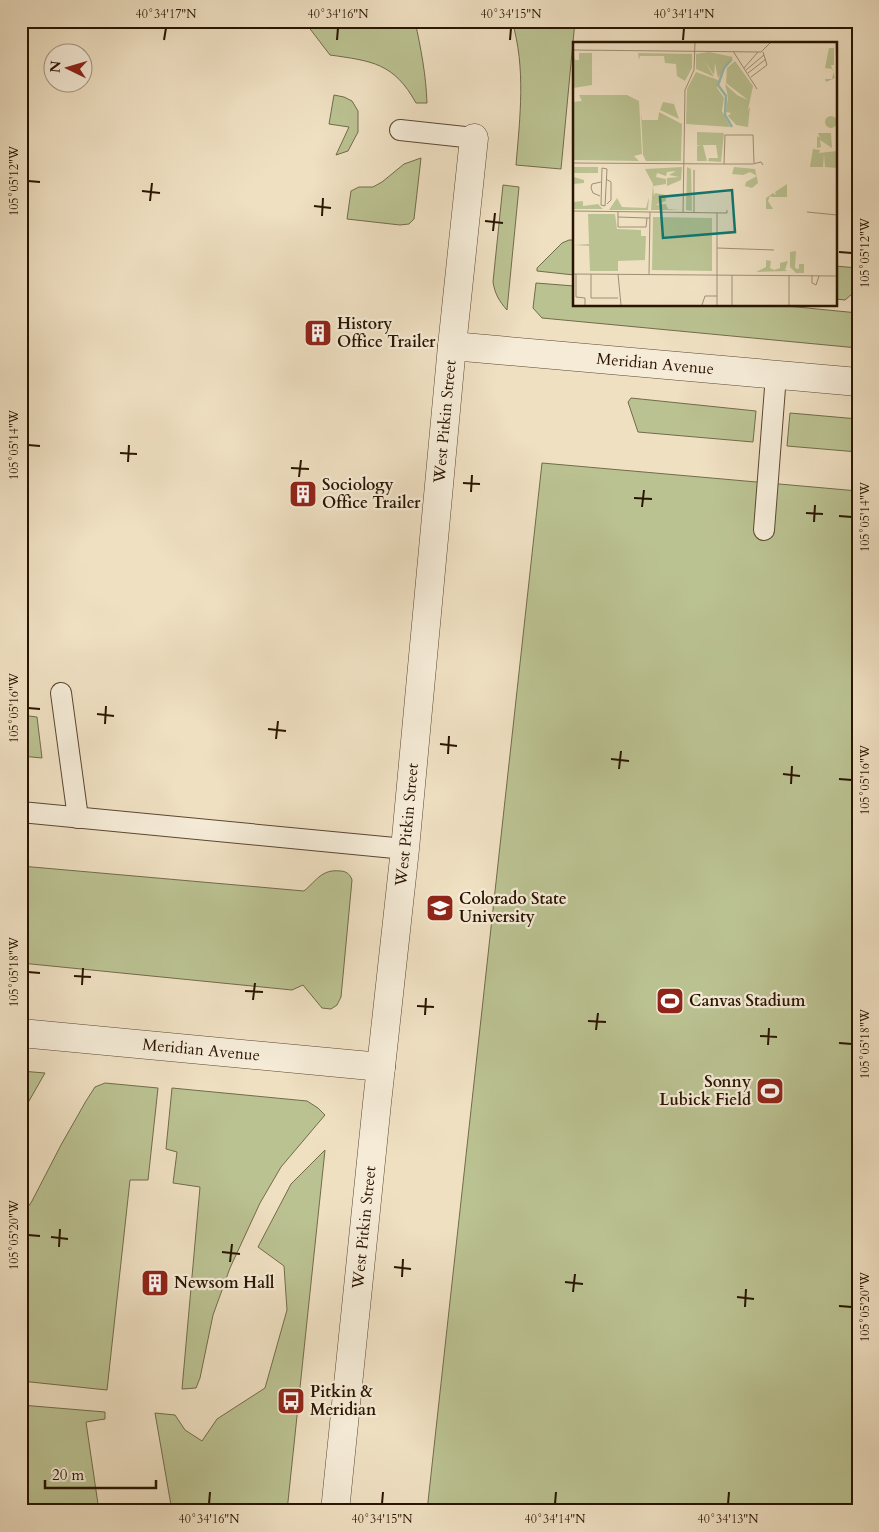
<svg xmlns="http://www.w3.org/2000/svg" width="879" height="1532" viewBox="0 0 879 1532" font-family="Cardo,serif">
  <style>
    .green { fill: #bbc292; stroke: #726b49 }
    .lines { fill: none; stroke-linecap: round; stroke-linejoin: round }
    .service-casing { stroke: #5b4730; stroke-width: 22 }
    .minor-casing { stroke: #5b4730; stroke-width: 29 }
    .service { stroke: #f5ebd7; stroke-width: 20 }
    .minor { stroke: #f5ebd7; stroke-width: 28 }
    .ticks { fill: none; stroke: #2a1400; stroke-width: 2 }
    .labels { text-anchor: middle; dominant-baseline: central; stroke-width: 4.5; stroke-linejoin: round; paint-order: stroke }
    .poi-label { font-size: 16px; font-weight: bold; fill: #2a1400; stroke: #f5ebd7; text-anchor: start }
    .street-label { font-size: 16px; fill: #2a1400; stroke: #f5ebd7 }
    .inset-river { fill: none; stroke: #9abdaf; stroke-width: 2.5 }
    .inset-road { fill: none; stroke: #a08e74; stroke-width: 1 }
    .view { fill: #0f766e; fill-opacity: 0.15; stroke: #0f766e; stroke-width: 2.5 }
    .inset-edge { fill: none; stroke: #2a1400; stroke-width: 2.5 }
    .neatline { fill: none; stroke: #2a1400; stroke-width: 2 }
    .ticks-label { font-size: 12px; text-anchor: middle; fill: #2a1400 }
  </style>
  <rect width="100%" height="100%" fill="#efe0c2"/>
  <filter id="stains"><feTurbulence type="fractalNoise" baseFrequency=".004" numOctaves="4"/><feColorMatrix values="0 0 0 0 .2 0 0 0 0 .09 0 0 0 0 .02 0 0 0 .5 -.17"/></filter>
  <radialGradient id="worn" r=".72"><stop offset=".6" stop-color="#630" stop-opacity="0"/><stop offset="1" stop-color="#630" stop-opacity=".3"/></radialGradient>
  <g class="green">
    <path d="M 304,21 L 415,21 C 421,49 426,75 427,103 L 416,103 C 394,63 372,61 330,55 Z"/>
    <path d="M 512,21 L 575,21 L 561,169 L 516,165 C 520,117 526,68 512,21 Z"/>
    <path d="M 334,95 L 344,97 L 352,101 L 358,111 L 358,132 L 348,151 L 336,155 L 349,127 L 329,124 Z"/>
    <path d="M 421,158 L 414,219 L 409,224 L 400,225 L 347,219 L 351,191 L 359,187 L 373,187 L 382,182 L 404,164 Z"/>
    <path d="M 503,185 L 519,187 L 507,310 C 499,301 495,294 493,282 Z"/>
    <path d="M 569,240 L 574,240 L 574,275 L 537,271 L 537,268 L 562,243 Z"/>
    <path d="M 835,266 L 858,268 L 858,289 L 845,300 L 835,299 Z"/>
    <path d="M 536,283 L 574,286 L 574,305 L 777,305 L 858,313 L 858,348 L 542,318 L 533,308 Z"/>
    <path d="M 631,398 L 756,411 L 753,442 L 638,432 L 628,402 Z"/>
    <path d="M 790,413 L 858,419 L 858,452 L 787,446 Z"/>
    <path d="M 542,463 L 858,491 L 858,1511 L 427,1511 Z"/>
    <path d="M 21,715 L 37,717 L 42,758 L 21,756 Z"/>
    <path d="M 21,866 L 304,891 C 317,880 322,869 340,871 C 346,871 350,874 352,880 L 341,997 L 337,1005 L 331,1009 L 322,1008 L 303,985 L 292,990 L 21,963 Z"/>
    <path d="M 21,1071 L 45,1073 L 21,1115 Z"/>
    <path d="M 105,1083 L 158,1088 L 148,1180 L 130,1180 L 107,1390 L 21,1381 L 21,1218 L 32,1201 L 61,1145 L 86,1101 L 95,1087 Z"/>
    <path d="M 172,1088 L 307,1101 L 318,1108 L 325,1115 L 281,1167 L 260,1203 L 230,1268 L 213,1315 L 200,1378 L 196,1388 L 182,1389 L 200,1187 L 173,1183 L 177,1152 L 166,1149 Z"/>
    <path d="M 325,1150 L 287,1511 L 172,1511 L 155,1413 L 175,1415 L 185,1430 L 202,1441 L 217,1419 L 265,1388 L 287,1310 L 284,1266 L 258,1247 L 291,1184 Z"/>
    <path d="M 21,1405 L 105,1412 L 105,1419 L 86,1422 L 99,1511 L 21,1511 Z"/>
  </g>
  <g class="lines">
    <defs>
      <g id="service">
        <path d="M 400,130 L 474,138"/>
        <path d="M 764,530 L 776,375"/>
        <path d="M 61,693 L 78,818"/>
        <path d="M 21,812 L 405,849"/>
      </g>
      <g id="minor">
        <path id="s1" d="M 452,346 L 858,382"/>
        <path id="s2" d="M 21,1033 L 381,1067"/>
        <path id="s3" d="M 335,1511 L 377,1103 L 405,849 L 452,346 L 474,138"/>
      </g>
    </defs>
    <use href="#service" class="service-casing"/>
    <use href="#minor" class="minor-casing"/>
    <use href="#service" class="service"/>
    <use href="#minor" class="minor"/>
  </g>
  <path class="ticks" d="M 164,40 L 166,28M 337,40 L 338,28M 510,40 L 511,28M 683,40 L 684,28M 28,181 L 40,182M 142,191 L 160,193M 150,201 L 152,183M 314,206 L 331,208M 322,216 L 323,198M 485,221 L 503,223M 493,231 L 495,213M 839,252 L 852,253M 28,445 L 40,446M 120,453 L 137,454M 128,462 L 129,445M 291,468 L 309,469M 299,477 L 301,460M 463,483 L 480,484M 471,492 L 472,475M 634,498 L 652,499M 642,507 L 644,490M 806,513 L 823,514M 839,516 L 852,517M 814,522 L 815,505M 28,708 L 40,709M 97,714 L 114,716M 105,724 L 106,706M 268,729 L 286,731M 276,739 L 278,721M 440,744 L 457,746M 448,754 L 449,736M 611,759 L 629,761M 619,769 L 621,751M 783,774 L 800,776M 839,779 L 852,780M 791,784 L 792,766M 28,972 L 40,973M 74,976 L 91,977M 82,985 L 83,968M 245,991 L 263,992M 253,1000 L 255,983M 417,1006 L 434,1007M 425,1015 L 426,998M 588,1021 L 606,1022M 596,1030 L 598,1013M 760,1036 L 777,1037M 839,1043 L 852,1044M 768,1045 L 769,1028M 28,1235 L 40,1236M 51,1237 L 68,1239M 59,1247 L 60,1229M 222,1252 L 240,1254M 230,1262 L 232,1244M 394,1267 L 411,1269M 402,1277 L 403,1259M 565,1282 L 583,1284M 573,1292 L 575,1274M 737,1297 L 754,1299M 839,1306 L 852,1307M 745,1307 L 746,1289M 209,1504 L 210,1492M 382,1504 L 383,1492M 555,1504 L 556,1492M 728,1504 L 729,1492"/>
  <defs>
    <symbol id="building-square" viewBox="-11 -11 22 22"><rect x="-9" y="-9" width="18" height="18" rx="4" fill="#8f2418" stroke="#f5ebd7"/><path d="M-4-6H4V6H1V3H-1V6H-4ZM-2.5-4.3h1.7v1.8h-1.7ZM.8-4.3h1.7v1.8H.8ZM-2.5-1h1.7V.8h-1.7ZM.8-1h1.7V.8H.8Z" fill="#fff"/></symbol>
    <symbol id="university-square" viewBox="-11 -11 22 22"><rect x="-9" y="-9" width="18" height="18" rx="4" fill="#8f2418" stroke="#f5ebd7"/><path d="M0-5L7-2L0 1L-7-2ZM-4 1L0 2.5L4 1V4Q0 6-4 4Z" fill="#fff"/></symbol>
    <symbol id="stadium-square" viewBox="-11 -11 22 22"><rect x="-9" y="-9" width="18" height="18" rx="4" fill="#8f2418" stroke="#f5ebd7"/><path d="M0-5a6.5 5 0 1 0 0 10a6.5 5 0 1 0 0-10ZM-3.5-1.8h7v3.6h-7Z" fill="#fff"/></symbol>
    <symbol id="bus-square" viewBox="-11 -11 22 22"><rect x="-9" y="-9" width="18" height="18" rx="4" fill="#8f2418" stroke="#f5ebd7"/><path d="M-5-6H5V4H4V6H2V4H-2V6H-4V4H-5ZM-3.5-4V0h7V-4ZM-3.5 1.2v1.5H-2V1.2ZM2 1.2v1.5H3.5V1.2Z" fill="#fff"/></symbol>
  </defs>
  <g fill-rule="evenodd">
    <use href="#building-square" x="302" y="317" width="32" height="32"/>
    <use href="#building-square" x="287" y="478" width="32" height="32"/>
    <use href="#university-square" x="424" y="892" width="32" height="32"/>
    <use href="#stadium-square" x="654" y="985" width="32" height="32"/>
    <use href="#stadium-square" x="754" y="1075" width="32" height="32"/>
    <use href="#building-square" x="139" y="1267" width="32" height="32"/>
    <use href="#bus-square" x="275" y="1385" width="32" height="32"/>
  </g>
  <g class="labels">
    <g class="poi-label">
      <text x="337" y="324">History<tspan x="337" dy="18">Office Trailer</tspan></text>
      <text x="322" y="485">Sociology<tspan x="322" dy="18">Office Trailer</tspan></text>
      <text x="459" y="899">Colorado State<tspan x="459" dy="18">University</tspan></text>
      <text x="689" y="1001">Canvas Stadium</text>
      <text x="751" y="1082" text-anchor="end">Sonny<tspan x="751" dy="18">Lubick Field</tspan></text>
      <text x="174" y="1283">Newsom Hall</text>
      <text x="310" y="1392">Pitkin &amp;<tspan x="310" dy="18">Meridian</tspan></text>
    </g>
    <g class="street-label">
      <text stroke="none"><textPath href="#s1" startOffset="204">Meridian Avenue</textPath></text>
      <text stroke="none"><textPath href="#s3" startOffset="1095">West Pitkin Street</textPath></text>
      <text stroke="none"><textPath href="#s3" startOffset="690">West Pitkin Street</textPath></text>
      <text stroke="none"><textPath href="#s2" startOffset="181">Meridian Avenue</textPath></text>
      <text stroke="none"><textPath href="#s3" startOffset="285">West Pitkin Street</textPath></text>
    </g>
  </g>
  <g transform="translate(573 42)">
    <rect width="264" height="264" fill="#efe0c2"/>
    <path d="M 256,6 L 261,6 L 261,23 L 258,23 L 262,36 L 253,40 L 252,37 L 259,37 L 260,32 L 260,27 L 252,26 ZM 136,10 L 160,15 L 145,36 L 142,21 L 141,33 L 131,18 L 141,35 L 123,27 L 123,12 ZM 0,11 L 2,18 L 6,18 L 6,11 L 19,11 L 19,43 L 0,46 ZM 65,11 L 119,12 L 119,26 L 112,39 L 104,34 L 103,22 L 92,21 L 91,14 L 67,14 L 66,18 ZM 162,19 L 180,44 L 175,68 L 177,65 L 175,85 L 163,83 L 155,74 L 158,71 L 153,70 L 155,55 L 152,42 L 164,53 L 175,58 L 153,41 L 154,26 ZM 123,30 L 145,38 L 144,46 L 151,56 L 149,69 L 157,85 L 113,82 L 114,47 ZM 6,53 L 54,53 L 66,59 L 69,112 L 61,114 L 66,119 L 0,118 L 0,60 L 9,59 ZM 90,60 L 101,62 L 106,77 L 87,68 ZM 86,70 L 109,82 L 108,119 L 73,119 L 70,113 L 68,71 L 69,78 L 85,78 ZM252 80a6 6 0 1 1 12 0a6 6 0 1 1-12 0ZM 124,90 L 151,91 L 148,120 L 135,119 L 136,116 L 145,116 L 143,103 L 130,103 L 134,119 L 124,119 L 124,104 L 127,104 L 124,103 ZM 245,91 L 258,91 L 259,106 L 247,98 L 248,105 L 244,106 L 244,94 L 247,96 ZM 240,107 L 247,108 L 246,111 L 264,109 L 264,126 L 252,125 L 251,112 L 250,125 L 237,125 ZM 0,125 L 25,125 L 25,131 L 1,131 L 1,135 L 11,138 L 11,141 L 0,142 ZM 109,125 L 108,138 L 94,144 L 94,136 L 106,135 L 96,133 L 103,129 L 94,130 L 93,134 L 84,131 L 83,135 L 93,137 L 93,142 L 80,144 L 81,154 L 82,151 L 93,153 L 93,159 L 82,163 L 93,162 L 95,167 L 106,168 L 78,168 L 80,142 L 72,127 ZM 114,125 L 118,127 L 119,169 L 113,168 ZM 161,125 L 182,127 L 185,141 L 179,146 L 172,144 L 173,140 L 184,134 L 177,130 L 170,133 L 159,132 ZM 214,142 L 214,155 L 199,155 L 197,154 L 195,159 L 200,167 L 193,167 L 193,156 L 200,151 L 203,153 L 202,150 ZM 76,155 L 75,168 L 36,168 L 44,156 L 49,165 L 73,166 ZM 10,159 L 10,164 L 25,162 L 30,167 L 0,167 L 0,160 ZM 15,172 L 42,172 L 44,187 L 68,188 L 68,194 L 73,194 L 72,218 L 45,219 L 45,229 L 17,229 L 16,204 L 1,203 L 16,202 ZM 80,175 L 139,176 L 139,229 L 79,228 ZM 223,209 L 222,226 L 226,227 L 226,222 L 231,222 L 231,231 L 223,231 L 217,225 L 217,210 ZM 193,218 L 198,219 L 197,226 L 201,228 L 207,226 L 207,221 L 215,219 L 212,228 L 215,229 L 183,230 L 193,225 Z" fill="#bbc292"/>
    <path class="inset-river" d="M 159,17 L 151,26 L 145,43 L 153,54 L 152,73 L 159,85"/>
    <path class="inset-road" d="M 263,0 L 264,30M 0,8 L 188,10 L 198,0M 160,9 L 184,47M 171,26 L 185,10M 173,28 L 191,13M 175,31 L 193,17M 178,35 L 194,23 L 190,10M 0,121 L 151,122M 181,121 L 180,93 L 152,93 L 151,122 L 180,122 L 188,120 L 190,123M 29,126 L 34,127 L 32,164 L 28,163 ZM 33,137 L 38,140 L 38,158 L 34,162M 27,154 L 20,151 L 18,146 L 19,142 L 28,140M 0,169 L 154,171 L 154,168M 45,170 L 45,185 L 73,185 L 74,176 L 77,176M 234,170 L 264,173M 110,171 L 112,48 L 121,28 L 122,0M 121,171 L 121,128M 45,175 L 74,176M 144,206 L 201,208M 0,232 L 264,234M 3,232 L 3,255 L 12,256 L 12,263M 18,232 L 18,256 L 45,256M 45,232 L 48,263M 76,232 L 77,170M 159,233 L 159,263M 239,233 L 239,241 L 243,243 L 246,234M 129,263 L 132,254 L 144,254M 144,263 L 144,171M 216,263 L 216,233"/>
    <path class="view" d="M 159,148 L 162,190 L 90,196 L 87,155 Z"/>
    <rect width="264" height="264" class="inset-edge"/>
  </g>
  <rect width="879" height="1532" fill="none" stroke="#efe0c2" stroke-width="55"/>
  <g transform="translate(68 68) rotate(275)"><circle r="24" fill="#f5ebd7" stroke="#a49581"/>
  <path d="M0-4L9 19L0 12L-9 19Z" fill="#8f2418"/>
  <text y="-8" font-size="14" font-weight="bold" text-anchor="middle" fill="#2a1400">N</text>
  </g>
  <path d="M45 1480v8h111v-8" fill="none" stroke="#2a1400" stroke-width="2.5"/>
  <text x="52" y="1480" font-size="15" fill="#2a1400" stroke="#f5ebd7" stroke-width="4" paint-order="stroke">20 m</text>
  <rect x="28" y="28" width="824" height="1476" class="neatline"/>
  <g class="ticks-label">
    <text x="166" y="18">40°34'17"N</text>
    <text x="338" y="18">40°34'16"N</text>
    <text x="511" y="18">40°34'15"N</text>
    <text x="684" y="18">40°34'14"N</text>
    <text transform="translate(14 181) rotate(-90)" y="4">105°05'12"W</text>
    <text transform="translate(865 253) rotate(-90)" y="4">105°05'12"W</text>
    <text transform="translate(14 445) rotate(-90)" y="4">105°05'14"W</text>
    <text transform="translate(865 517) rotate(-90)" y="4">105°05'14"W</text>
    <text transform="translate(14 708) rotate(-90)" y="4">105°05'16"W</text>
    <text transform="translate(865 780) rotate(-90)" y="4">105°05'16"W</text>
    <text transform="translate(14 972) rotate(-90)" y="4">105°05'18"W</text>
    <text transform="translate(865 1044) rotate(-90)" y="4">105°05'18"W</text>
    <text transform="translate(14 1235) rotate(-90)" y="4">105°05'20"W</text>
    <text transform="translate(865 1307) rotate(-90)" y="4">105°05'20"W</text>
    <text x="209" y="1523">40°34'16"N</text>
    <text x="382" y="1523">40°34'15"N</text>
    <text x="555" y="1523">40°34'14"N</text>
    <text x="728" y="1523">40°34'13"N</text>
  </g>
  <rect width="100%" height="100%" filter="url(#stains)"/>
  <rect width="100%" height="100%" fill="url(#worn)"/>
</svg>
